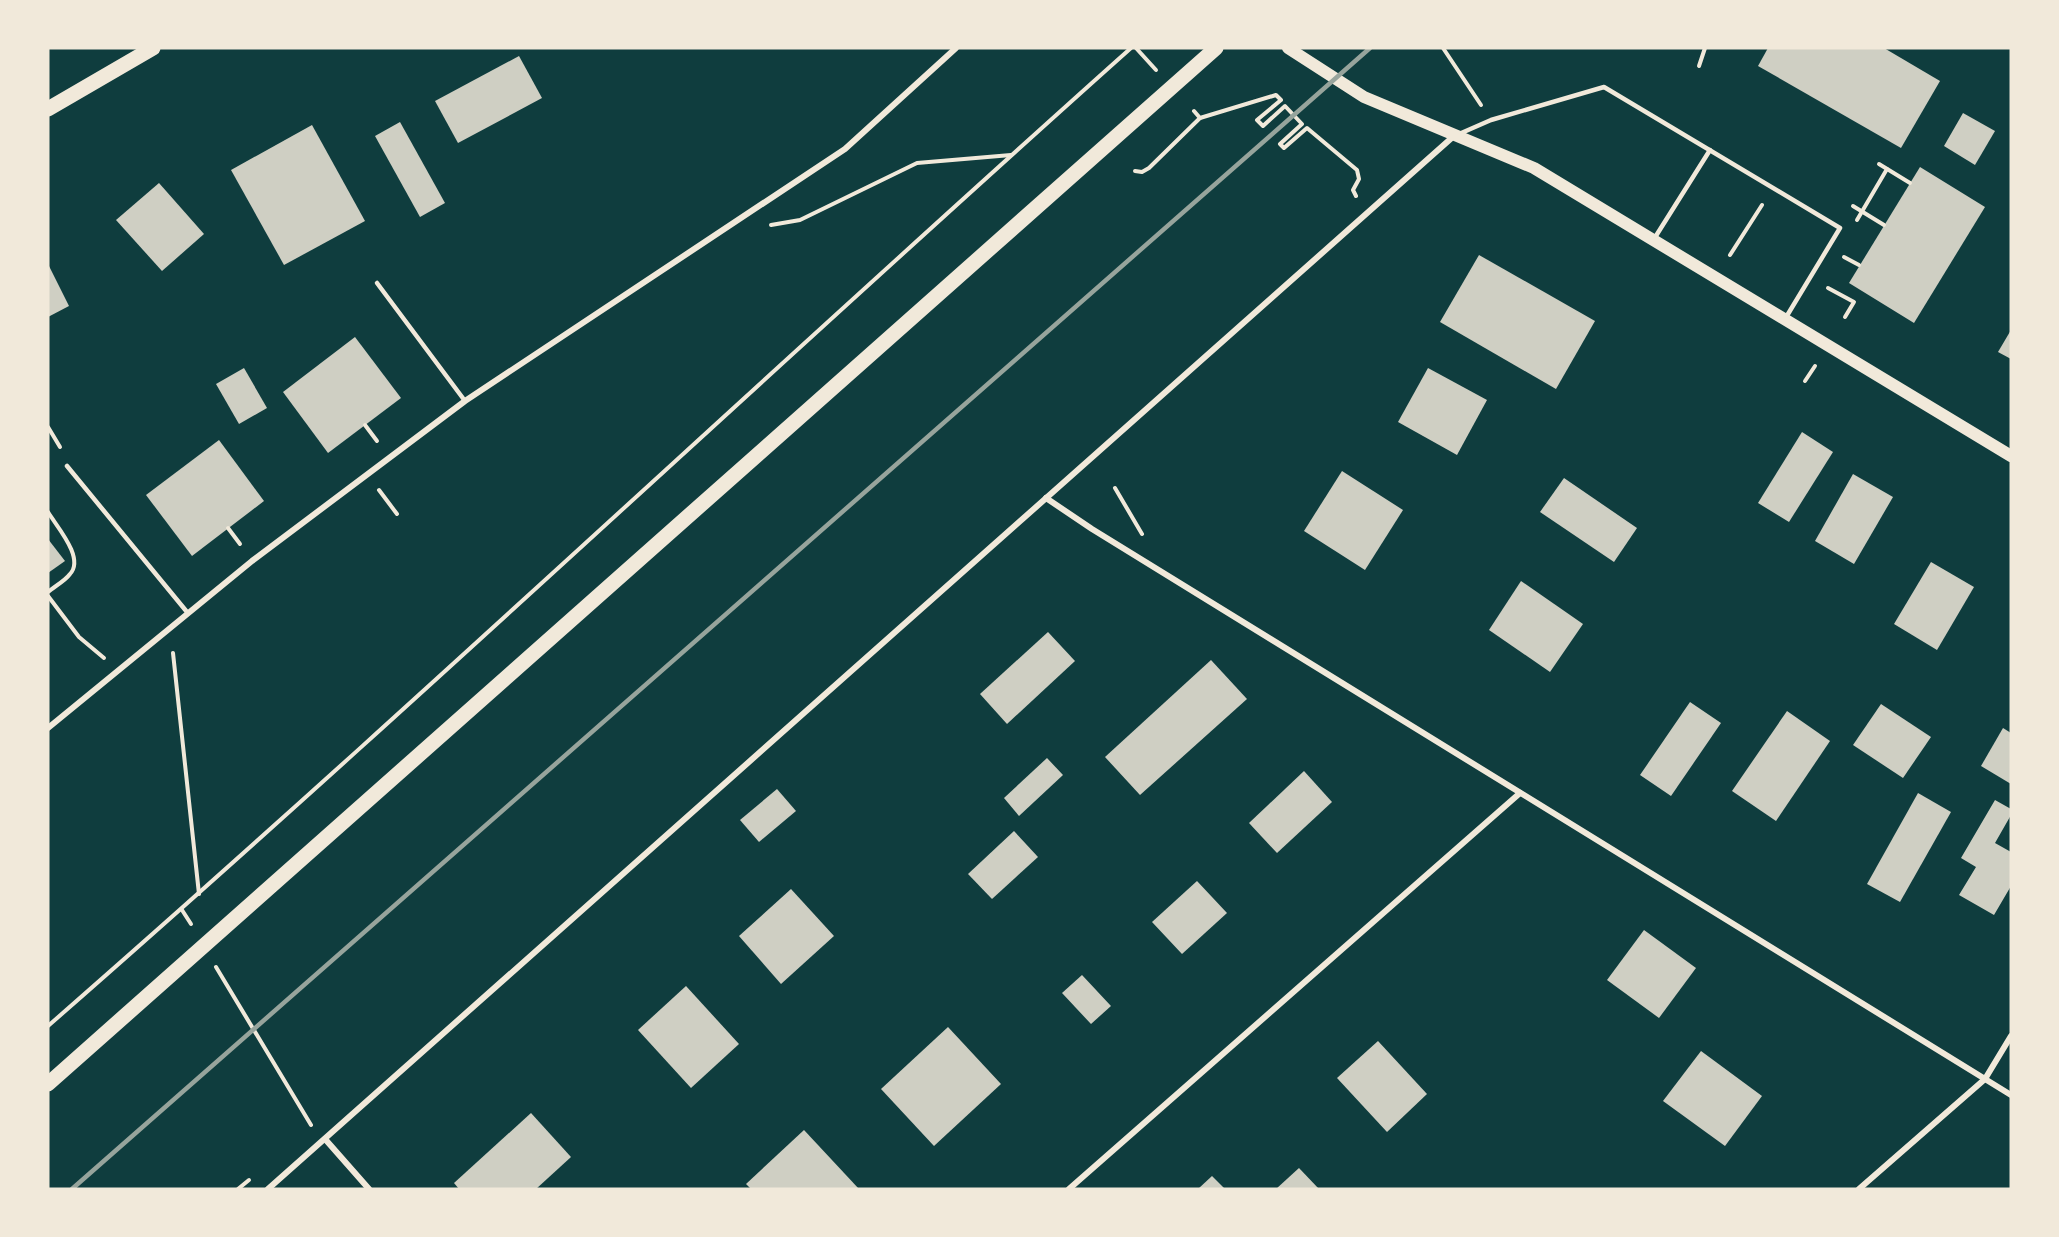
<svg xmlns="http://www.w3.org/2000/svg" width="2059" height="1237" viewBox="0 0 2059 1237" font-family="Roboto,sans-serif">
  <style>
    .building { fill: #cfcfc3 }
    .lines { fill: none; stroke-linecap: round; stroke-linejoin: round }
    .path { stroke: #f1e9da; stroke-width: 4 }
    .service { stroke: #f1e9da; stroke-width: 4.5 }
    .minor { stroke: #f1e9da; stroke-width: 6 }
    .secondary { stroke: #f1e9da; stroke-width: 12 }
    .primary { stroke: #f1e9da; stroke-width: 15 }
    .rail { stroke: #97a49c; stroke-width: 4.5 }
  </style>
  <rect width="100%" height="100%" fill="#0f3d3e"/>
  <g class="building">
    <path d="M 1768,48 L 1884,48 L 1940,81 L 1901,148 L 1758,66 Z"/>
    <path d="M 519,56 L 542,98 L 458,143 L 435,101 Z"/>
    <path d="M 1963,113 L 1995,131 L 1975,165 L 1944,146 Z"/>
    <path d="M 400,122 L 445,203 L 420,217 L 375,136 Z"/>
    <path d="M 312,125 L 365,221 L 284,265 L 231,170 Z"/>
    <path d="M 1920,167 L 1985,207 L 1914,323 L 1849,283 Z"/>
    <path d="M 159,183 L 204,234 L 162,271 L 116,220 Z"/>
    <path d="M 1479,255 L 1595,321 L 1556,389 L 1440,322 Z"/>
    <path d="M 48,264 L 69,306 L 48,317 Z"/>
    <path d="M 2011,330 L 2011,359 L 1998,352 Z"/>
    <path d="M 355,337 L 401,398 L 328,453 L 283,392 Z"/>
    <path d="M 244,368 L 267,408 L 239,424 L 216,384 Z"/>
    <path d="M 1428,368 L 1487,400 L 1457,455 L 1398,422 Z"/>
    <path d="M 1802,432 L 1833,452 L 1789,522 L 1758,503 Z"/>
    <path d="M 219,440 L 264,501 L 192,556 L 146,495 Z"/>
    <path d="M 1342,471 L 1403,510 L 1365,570 L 1304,531 Z"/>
    <path d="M 1853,474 L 1893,497 L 1854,564 L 1815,541 Z"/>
    <path d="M 1564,478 L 1637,528 L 1614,562 L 1540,512 Z"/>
    <path d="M 48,539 L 65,561 L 48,573 Z"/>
    <path d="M 1931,562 L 1974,587 L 1937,650 L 1894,624 Z"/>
    <path d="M 1521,581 L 1583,624 L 1550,672 L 1489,630 Z"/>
    <path d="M 1048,632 L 1075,661 L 1007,724 L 980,694 Z"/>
    <path d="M 1211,660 L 1247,699 L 1140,795 L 1105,757 Z"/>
    <path d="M 1690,702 L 1721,723 L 1671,796 L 1640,775 Z"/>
    <path d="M 1881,704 L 1931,737 L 1903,778 L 1853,745 Z"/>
    <path d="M 1787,711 L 1830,741 L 1776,821 L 1732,791 Z"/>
    <path d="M 2003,728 L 2011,733 L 2011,784 L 1981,766 Z"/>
    <path d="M 1047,758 L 1063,775 L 1019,816 L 1004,798 Z"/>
    <path d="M 1304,771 L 1332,802 L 1277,853 L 1249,823 Z"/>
    <path d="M 777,789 L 796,811 L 759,842 L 740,820 Z"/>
    <path d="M 1918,793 L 1951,812 L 1900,902 L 1867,884 Z"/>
    <path d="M 1995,800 L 2011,809 L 2011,815 L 1995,843 L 2011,852 L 2011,886 L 1994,915 L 1959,895 L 1976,867 L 1961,858 Z"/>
    <path d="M 1014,831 L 1038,857 L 992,899 L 968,874 Z"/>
    <path d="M 1197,881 L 1227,913 L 1182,954 L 1152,922 Z"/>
    <path d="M 791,889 L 834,936 L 781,984 L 739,936 Z"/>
    <path d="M 1644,930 L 1696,968 L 1659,1018 L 1607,980 Z"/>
    <path d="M 1082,975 L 1111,1006 L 1091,1024 L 1062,993 Z"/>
    <path d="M 686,986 L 739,1044 L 691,1088 L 638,1030 Z"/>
    <path d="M 948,1027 L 1001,1084 L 934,1146 L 881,1089 Z"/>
    <path d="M 1378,1041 L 1427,1094 L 1387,1132 L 1337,1078 Z"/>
    <path d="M 1701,1051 L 1762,1096 L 1725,1146 L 1663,1101 Z"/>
    <path d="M 531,1113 L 571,1157 L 536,1189 L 459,1189 L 454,1183 Z"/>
    <path d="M 804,1130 L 859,1189 L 751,1189 L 746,1184 Z"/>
    <path d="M 1299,1168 L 1319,1189 L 1276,1189 Z"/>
    <path d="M 1212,1176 L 1225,1189 L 1198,1189 Z"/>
  </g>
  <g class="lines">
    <g class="path">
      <path d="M 1136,48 L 1156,70"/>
      <path d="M 1443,48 L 1481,105"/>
      <path d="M 1699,66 L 1705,48"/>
      <path d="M 1194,111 L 1200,118 L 1276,95 L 1281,100 L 1257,120 L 1263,126 L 1285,106 L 1302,124 L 1280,144 L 1284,148 L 1307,128 L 1357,170 L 1359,179 L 1353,190 L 1356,196"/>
      <path d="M 1879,164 L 1910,183"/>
      <path d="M 1135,171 L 1142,172 L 1149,168 L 1200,118"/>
      <path d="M 1853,206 L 1884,225"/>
      <path d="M 1857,220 L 1887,169"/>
      <path d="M 771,225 L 800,220 L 917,163 L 1011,155"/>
      <path d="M 1730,255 L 1762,205"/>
      <path d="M 1844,257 L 1859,265"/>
      <path d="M 1828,288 L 1854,302 L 1845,317"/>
      <path d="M 1805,381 L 1815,366"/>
      <path d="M 365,425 L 377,441"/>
      <path d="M 48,427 L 60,447"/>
      <path d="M 1115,488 L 1142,534"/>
      <path d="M 379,490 L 397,514"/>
      <path d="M 48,512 C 57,527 85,558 70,574 C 65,581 55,586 48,592"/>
      <path d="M 228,528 L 240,544"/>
      <path d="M 48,596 L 79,637 L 104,658"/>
      <path d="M 173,653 L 199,894"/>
      <path d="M 182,910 L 191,924"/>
      <path d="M 216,967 L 311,1125"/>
      <path d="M 48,1026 C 414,706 768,372 1131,48"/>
      <path d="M 238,1189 L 249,1180"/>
    </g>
    <g class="service">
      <path d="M 1459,134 L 1491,120 L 1604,87 L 1840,228 L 1785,319"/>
      <path d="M 1654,239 L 1710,150"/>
      <path d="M 377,283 L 465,401"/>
      <path d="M 67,466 L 187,612"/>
    </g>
    <g class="minor">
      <path d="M 1046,498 L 1092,529 L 2011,1095"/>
      <path d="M 48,728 L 252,561 L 465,401 L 845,149 L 956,48"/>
      <path d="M 325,1139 L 369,1189"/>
      <path d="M 268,1189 L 1455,135"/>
      <path d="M 1069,1189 L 1520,793"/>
      <path d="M 1859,1189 L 1985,1079 L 2011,1036"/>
    </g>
    <path class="secondary" d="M 1288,48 L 1364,97 L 1534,168 L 2011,456"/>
    <g class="primary">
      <path d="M 48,109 L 153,48"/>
      <path d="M 48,1084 L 1216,48"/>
    </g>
    <path class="rail" d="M 72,1189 L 1370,48"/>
  </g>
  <rect width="2059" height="1237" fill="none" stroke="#f1e9da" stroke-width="99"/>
</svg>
